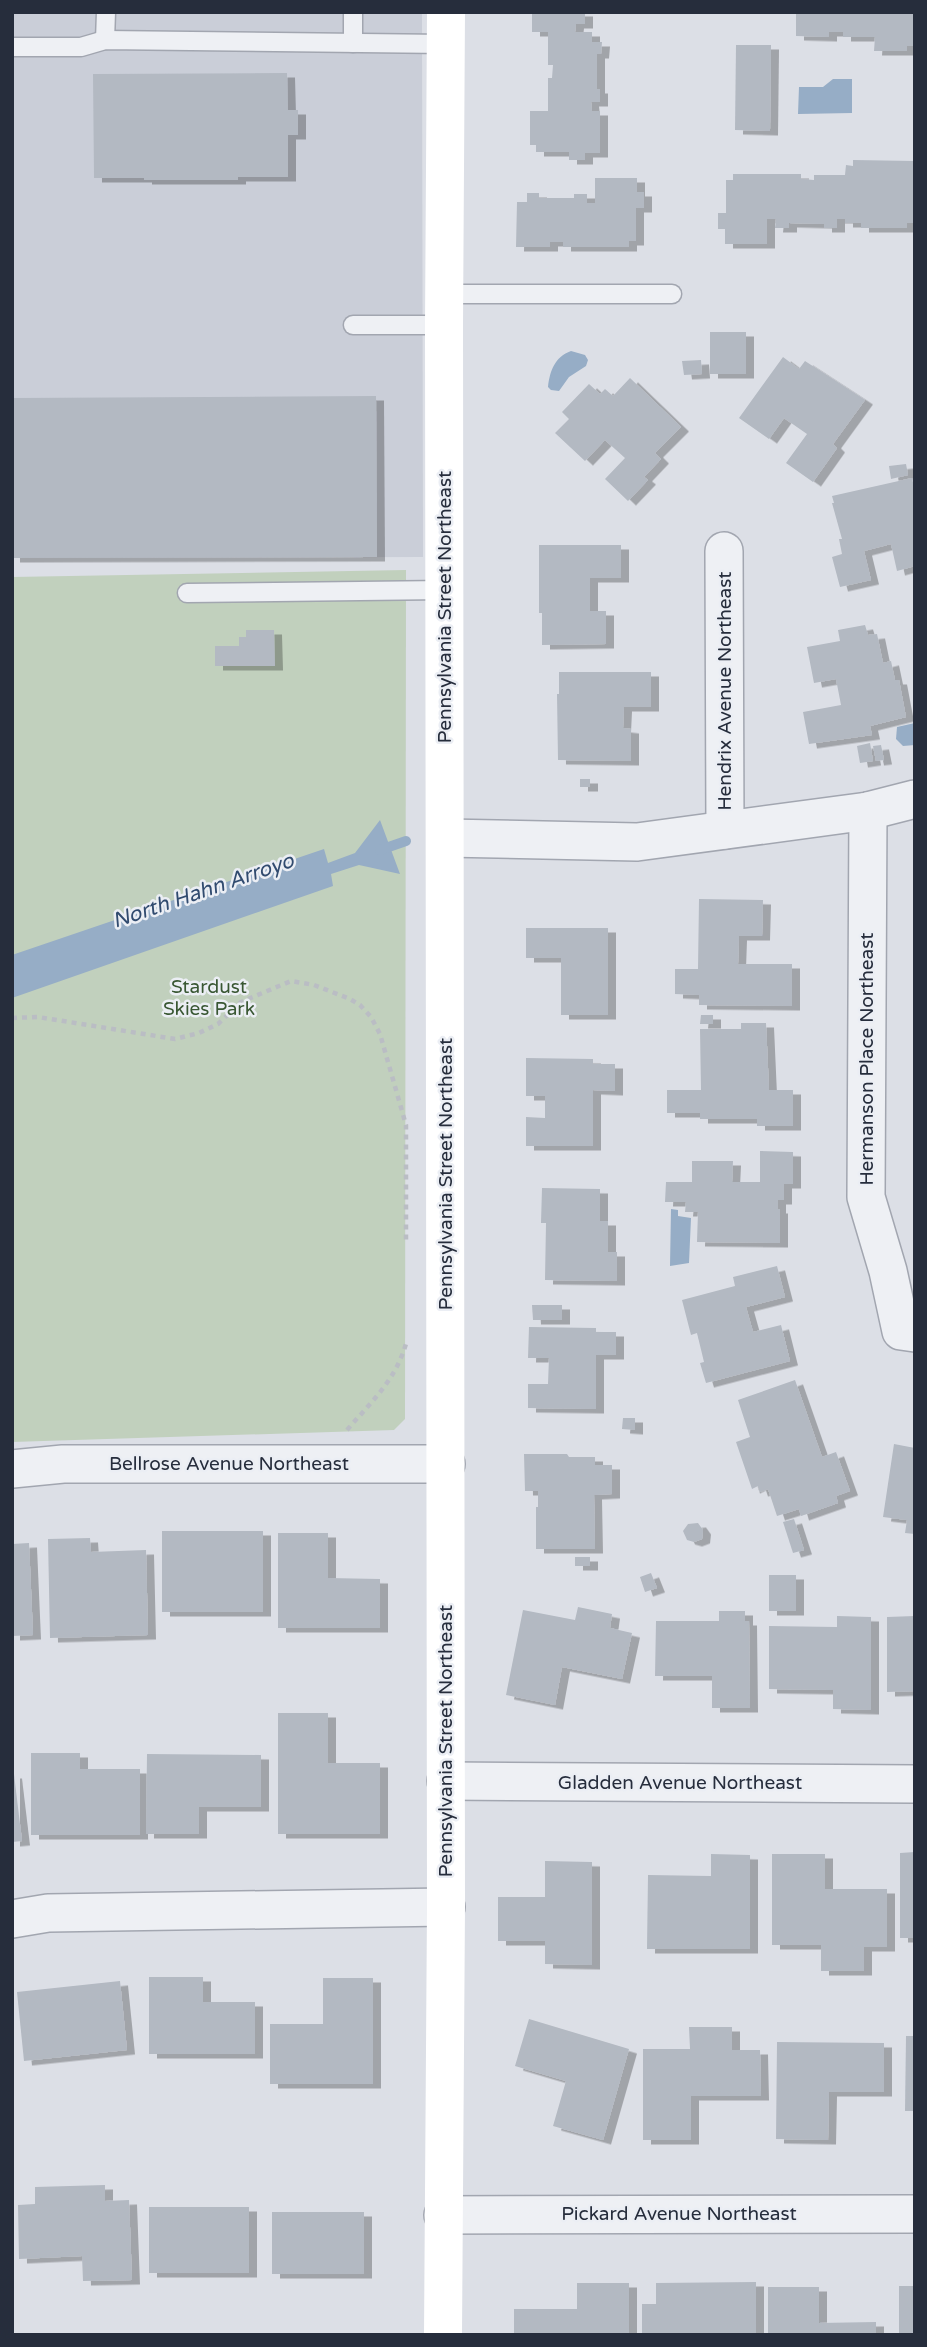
<svg xmlns="http://www.w3.org/2000/svg" width="927" height="2347" viewBox="0 0 927 2347" font-family="'Varela Round',sans-serif">
  <style>
    .built { fill: #caced8 }
    .green { fill: #c1d0bd }
    .water { fill: #96adc6 }
    .lines { fill: none; stroke-linecap: round; stroke-linejoin: round }
    .stream { stroke: #96adc6; stroke-width: 10 }
    .building { fill: #b3b9c2; filter: url(#shadow) }
    .lane-casing { stroke: #a2a6b0; stroke-width: 21 }
    .street-casing { stroke: #a2a6b0; stroke-width: 40 }
    .path { stroke: #babdc4; stroke-width: 4.5; stroke-dasharray: 5 5; stroke-linecap: butt }
    .lane { stroke: #eef0f4; stroke-width: 18 }
    .street { stroke: #eef0f4; stroke-width: 37 }
    .secondary { stroke: #fff; stroke-width: 38 }
    .labels { text-anchor: middle; dominant-baseline: central; stroke-width: 5; stroke-linejoin: round; paint-order: stroke }
    .street-label { font-size: 19px; fill: #262d3c; stroke: #ebeef4 }
    .park-label { font-size: 19px; fill: #395733; stroke: #ebeef4 }
    .water-label { font-size: 21px; font-style: italic; fill: #314b6f; stroke: #ebeef4 }
  </style>
  <defs>
    <filter id="shadow"><feDropShadow dx="8" dy="4.5" stdDeviation="0" flood-color="#0004"/></filter>
  </defs>
  <rect width="100%" height="100%" fill="#dcdfe6"/>
  <path class="built" d="M 12,12 L 422,12 L 423,557 L 12,558 Z"/>
  <path class="green" d="M 406,570 L 405,1419 L 394,1430 L 12,1442 L 12,577 Z"/>
  <g class="water">
    <path d="M 833,79 L 852,79 L 852,113 L 798,114 L 799,87 L 823,87 Z"/>
    <path d="M 571,351 L 585,355 L 588,360 L 586,366 L 569,377 L 559,391 L 551,390 L 548,387 C 550,370 555,357 571,351 Z"/>
    <path d="M 915,723 L 915,745 L 903,746 L 896,739 L 897,727 Z"/>
    <path d="M 380,820 L 400,874 L 359,865 L 331,874 L 333,886 L 12,998 L 12,955 L 324,849 L 328,863 L 355,853 Z"/>
    <path d="M 671,1209 L 678,1210 L 678,1216 L 691,1218 L 689,1263 L 670,1266 Z"/>
  </g>
  <g class="lines">
    <path class="stream" d="M 380,850 L 406,841"/>
  </g>
  <g class="building">
    <path d="M 532,12 L 585,12 L 585,24 L 576,24 L 575,32 L 592,32 L 592,42 L 602,42 L 601,54 L 597,54 L 597,89 L 600,89 L 600,102 L 591,102 L 592,111 L 600,111 L 600,153 L 585,153 L 585,160 L 569,160 L 569,152 L 536,152 L 536,145 L 530,145 L 530,111 L 548,111 L 548,78 L 552,78 L 553,65 L 548,65 L 548,32 L 532,32 Z"/>
    <path d="M 796,12 L 915,12 L 915,46 L 907,46 L 907,51 L 874,51 L 875,37 L 843,37 L 843,32 L 829,32 L 829,37 L 796,36 Z"/>
    <path d="M 736,45 L 771,45 L 770,131 L 735,130 Z"/>
    <path d="M 287,73 L 288,110 L 298,110 L 298,135 L 288,135 L 288,177 L 238,177 L 238,180 L 144,180 L 144,178 L 94,178 L 93,74 Z"/>
    <path d="M 853,160 L 915,161 L 915,223 L 907,223 L 907,228 L 861,228 L 861,223 L 845,223 L 845,219 L 837,219 L 837,228 L 824,228 L 824,224 L 789,223 L 789,228 L 775,228 L 776,219 L 767,219 L 767,244 L 725,244 L 725,229 L 718,229 L 718,213 L 726,213 L 726,180 L 733,180 L 733,174 L 801,174 L 801,179 L 814,180 L 814,175 L 845,175 L 846,165 L 853,166 Z"/>
    <path d="M 595,178 L 637,178 L 637,192 L 644,192 L 644,208 L 636,208 L 636,241 L 629,241 L 629,247 L 563,247 L 563,242 L 550,242 L 550,247 L 516,247 L 517,202 L 527,202 L 527,193 L 539,193 L 539,198 L 574,198 L 574,194 L 587,194 L 587,203 L 595,203 Z"/>
    <rect x="710" y="332" width="36" height="42"/>
    <path d="M 783,357 L 799,369 L 805,361 L 865,400 L 833,444 L 837,448 L 813,482 L 786,463 L 807,434 L 784,418 L 769,439 L 739,418 Z"/>
    <path d="M 701,360 L 702,374 L 684,375 L 682,361 Z"/>
    <path d="M 630,378 L 681,427 L 655,453 L 661,459 L 644,477 L 648,480 L 628,501 L 605,479 L 625,458 L 605,440 L 585,461 L 555,433 L 569,419 L 562,412 L 589,384 L 600,394 L 605,389 L 613,396 Z"/>
    <path d="M 376,396 L 377,557 L 12,558 L 12,398 Z"/>
    <path d="M 906,464 L 908,475 L 891,479 L 889,466 Z"/>
    <path d="M 912,478 L 915,491 L 915,566 L 897,571 L 891,544 L 864,551 L 871,580 L 840,587 L 832,557 L 842,554 L 839,539 L 842,539 L 832,503 L 834,503 L 832,496 Z"/>
    <path d="M 539,545 L 621,545 L 621,578 L 590,578 L 590,611 L 606,611 L 606,644 L 542,645 L 542,613 L 539,613 Z"/>
    <path d="M 865,625 L 868,635 L 877,634 L 883,663 L 891,661 L 895,680 L 899,680 L 906,717 L 870,726 L 872,735 L 809,744 L 803,712 L 841,705 L 836,679 L 814,683 L 807,647 L 840,641 L 838,630 Z"/>
    <path d="M 246,630 L 274,630 L 275,666 L 215,666 L 215,646 L 239,646 L 239,637 L 246,637 Z"/>
    <path d="M 559,672 L 651,672 L 651,707 L 624,707 L 623,728 L 631,729 L 631,761 L 558,760 L 557,694 L 559,694 Z"/>
    <path d="M 870,743 L 873,761 L 860,763 L 857,746 Z"/>
    <path d="M 881,745 L 884,760 L 876,761 L 873,746 Z"/>
    <rect x="580" y="779" width="10" height="8"/>
    <path d="M 699,899 L 763,900 L 762,936 L 739,936 L 738,964 L 792,964 L 792,1006 L 699,1005 L 699,995 L 675,994 L 675,969 L 698,969 Z"/>
    <path d="M 526,928 L 608,928 L 608,1015 L 561,1015 L 561,958 L 526,958 Z"/>
    <path d="M 701,1015 L 713,1015 L 713,1024 L 700,1024 Z"/>
    <path d="M 741,1023 L 766,1023 L 769,1090 L 793,1090 L 793,1126 L 757,1126 L 757,1119 L 700,1119 L 700,1113 L 667,1113 L 667,1090 L 701,1090 L 700,1029 L 741,1029 Z"/>
    <path d="M 526,1058 L 593,1059 L 593,1064 L 615,1064 L 615,1091 L 593,1090 L 593,1146 L 526,1146 L 526,1117 L 545,1118 L 545,1096 L 526,1096 Z"/>
    <path d="M 760,1151 L 793,1152 L 793,1184 L 784,1184 L 784,1200 L 778,1200 L 778,1209 L 780,1209 L 780,1243 L 697,1242 L 698,1212 L 685,1212 L 686,1202 L 665,1202 L 666,1182 L 692,1182 L 692,1161 L 733,1161 L 732,1182 L 760,1182 Z"/>
    <path d="M 542,1188 L 600,1189 L 600,1221 L 608,1221 L 608,1252 L 617,1252 L 617,1281 L 545,1280 L 546,1223 L 541,1223 Z"/>
    <path d="M 777,1266 L 785,1297 L 746,1307 L 753,1332 L 781,1325 L 790,1361 L 706,1383 L 700,1363 L 704,1362 L 697,1333 L 691,1335 L 682,1300 L 735,1286 L 733,1277 Z"/>
    <path d="M 532,1305 L 562,1305 L 562,1320 L 533,1320 Z"/>
    <path d="M 529,1327 L 596,1328 L 596,1332 L 616,1332 L 616,1355 L 596,1355 L 596,1409 L 528,1408 L 528,1384 L 548,1384 L 549,1358 L 528,1358 Z"/>
    <path d="M 795,1380 L 822,1457 L 836,1452 L 850,1491 L 836,1496 L 838,1503 L 801,1516 L 799,1509 L 777,1516 L 768,1489 L 760,1492 L 758,1486 L 752,1489 L 736,1442 L 750,1437 L 738,1400 Z"/>
    <path d="M 623,1418 L 635,1418 L 635,1430 L 622,1429 Z"/>
    <path d="M 894,1444 L 915,1448 L 915,1534 L 905,1533 L 907,1520 L 883,1517 Z"/>
    <path d="M 524,1454 L 567,1454 L 569,1457 L 595,1457 L 595,1465 L 612,1465 L 612,1494 L 594,1495 L 595,1549 L 536,1549 L 536,1507 L 538,1507 L 538,1491 L 525,1491 Z"/>
    <path d="M 794,1519 L 804,1550 L 793,1553 L 783,1522 Z"/>
    <path d="M 698,1523 L 703,1530 L 702,1539 L 694,1542 L 687,1540 L 683,1531 L 688,1524 Z"/>
    <rect x="162" y="1531" width="101" height="81"/>
    <path d="M 278,1533 L 328,1533 L 328,1578 L 380,1579 L 380,1628 L 278,1628 Z"/>
    <path d="M 90,1538 L 91,1552 L 146,1550 L 148,1635 L 50,1638 L 48,1539 Z"/>
    <path d="M 29,1543 L 33,1635 L 12,1636 L 12,1544 Z"/>
    <rect x="575" y="1557" width="15" height="9"/>
    <path d="M 651,1573 L 657,1588 L 645,1592 L 640,1577 Z"/>
    <rect x="769" y="1575" width="27" height="36"/>
    <path d="M 578,1607 L 612,1614 L 610,1628 L 632,1633 L 622,1679 L 562,1667 L 555,1705 L 506,1695 L 523,1610 L 575,1620 Z"/>
    <path d="M 719,1611 L 745,1611 L 745,1621 L 749,1621 L 750,1708 L 712,1708 L 712,1676 L 655,1676 L 656,1621 L 719,1621 Z"/>
    <path d="M 837,1616 L 871,1617 L 871,1710 L 833,1709 L 833,1690 L 769,1689 L 769,1626 L 837,1627 Z"/>
    <path d="M 915,1616 L 915,1691 L 887,1692 L 887,1617 Z"/>
    <path d="M 278,1713 L 328,1713 L 328,1763 L 380,1763 L 380,1834 L 278,1834 Z"/>
    <path d="M 31,1753 L 80,1753 L 80,1769 L 140,1769 L 140,1835 L 31,1835 Z"/>
    <path d="M 147,1754 L 261,1755 L 261,1807 L 199,1807 L 199,1834 L 146,1834 Z"/>
    <path d="M 12,1774 L 14,1774 L 22,1841 L 12,1842 Z"/>
    <path d="M 915,1852 L 915,1938 L 900,1938 L 900,1853 Z"/>
    <path d="M 711,1854 L 750,1855 L 750,1949 L 647,1949 L 648,1875 L 711,1876 Z"/>
    <path d="M 772,1854 L 825,1854 L 825,1889 L 887,1889 L 887,1947 L 864,1947 L 864,1971 L 821,1971 L 821,1945 L 772,1945 Z"/>
    <path d="M 545,1861 L 592,1862 L 592,1965 L 545,1964 L 545,1941 L 498,1941 L 498,1897 L 545,1897 Z"/>
    <path d="M 149,1977 L 203,1977 L 203,2002 L 255,2002 L 255,2054 L 149,2054 Z"/>
    <path d="M 323,1978 L 373,1978 L 373,2084 L 270,2084 L 270,2024 L 323,2024 Z"/>
    <path d="M 120,1981 L 127,2050 L 24,2061 L 17,1992 Z"/>
    <path d="M 529,2019 L 629,2049 L 603,2140 L 553,2126 L 566,2081 L 515,2066 Z"/>
    <path d="M 689,2027 L 732,2027 L 732,2050 L 760,2050 L 761,2096 L 691,2096 L 691,2140 L 643,2140 L 643,2049 L 690,2049 Z"/>
    <path d="M 906,2036 L 915,2036 L 915,2111 L 905,2111 Z"/>
    <path d="M 777,2042 L 884,2043 L 884,2092 L 829,2092 L 828,2140 L 776,2139 Z"/>
    <path d="M 105,2185 L 105,2201 L 129,2200 L 132,2280 L 83,2281 L 82,2256 L 19,2259 L 18,2205 L 35,2204 L 35,2187 Z"/>
    <rect x="149" y="2207" width="100" height="66"/>
    <rect x="272" y="2212" width="92" height="62"/>
    <path d="M 756,2282 L 756,2335 L 642,2335 L 642,2304 L 656,2304 L 656,2283 Z"/>
    <path d="M 577,2283 L 629,2283 L 629,2335 L 514,2335 L 514,2309 L 577,2309 Z"/>
    <rect x="899" y="2286" width="16" height="49"/>
    <path d="M 768,2287 L 819,2287 L 819,2323 L 876,2322 L 876,2335 L 768,2335 Z"/>
  </g>
  <g class="lines">
    <defs>
      <g id="lane">
        <path d="M 353,12 L 353,43"/>
        <path d="M 105,40 L 106,12"/>
        <path d="M 12,47 L 81,47 L 105,40 L 446,44"/>
        <path d="M 444,294 L 672,294"/>
        <path d="M 353,325 L 444,325"/>
        <path d="M 187,593 L 445,590"/>
      </g>
      <g id="street">
        <path d="M 724,551 L 725,830"/>
        <path d="M 868,811 L 866,1197 L 888,1271 L 901,1331 L 915,1333"/>
        <path d="M 446,838 L 637,842 L 868,811 L 915,799"/>
        <path d="M 12,1469 L 63,1464 L 446,1464"/>
        <path d="M 446,1781 L 915,1784"/>
        <path d="M 12,1919 L 48,1913 L 446,1907"/>
        <path d="M 443,2215 L 915,2214"/>
      </g>
    </defs>
    <use href="#lane" class="lane-casing"/>
    <use href="#street" class="street-casing"/>
    <g class="path">
      <path d="M 12,1018 L 38,1017 L 175,1039 L 199,1033 L 218,1024 L 241,1002 L 291,981 L 314,985 L 350,999 L 360,1005 L 371,1017 L 380,1034 L 406,1125 L 406,1244"/>
      <path d="M 347,1430 C 372,1401 397,1379 407,1340"/>
    </g>
    <use href="#lane" class="lane"/>
    <use href="#street" class="street"/>
    <path class="secondary" d="M 443,2335 L 446,1907 L 444,325 L 446,12"/>
  </g>
  <g class="labels">
    <g class="street-label">
      <text transform="translate(445 607) rotate(-90)">Pennsylvania Street Northeast</text>
      <text transform="translate(725 691) rotate(-90)">Hendrix Avenue Northeast</text>
      <text transform="translate(867 1059) rotate(-90)">Hermanson Place Northeast</text>
      <text transform="translate(446 1174) rotate(-90)">Pennsylvania Street Northeast</text>
      <text x="229" y="1464">Bellrose Avenue Northeast</text>
      <text transform="translate(446 1741) rotate(-90)">Pennsylvania Street Northeast</text>
      <text x="680" y="1783">Gladden Avenue Northeast</text>
      <text x="679" y="2214">Pickard Avenue Northeast</text>
    </g>
    <g class="park-label">
      <text x="209" y="987">Stardust<tspan x="209" dy="22">Skies Park</tspan></text>
    </g>
    <g class="water-label">
      <text transform="translate(203 891) rotate(-19)">North Hahn Arroyo</text>
    </g>
  </g>
  <rect width="927" height="2347" fill="none" stroke="#262d3c" stroke-width="28"/>
</svg>
